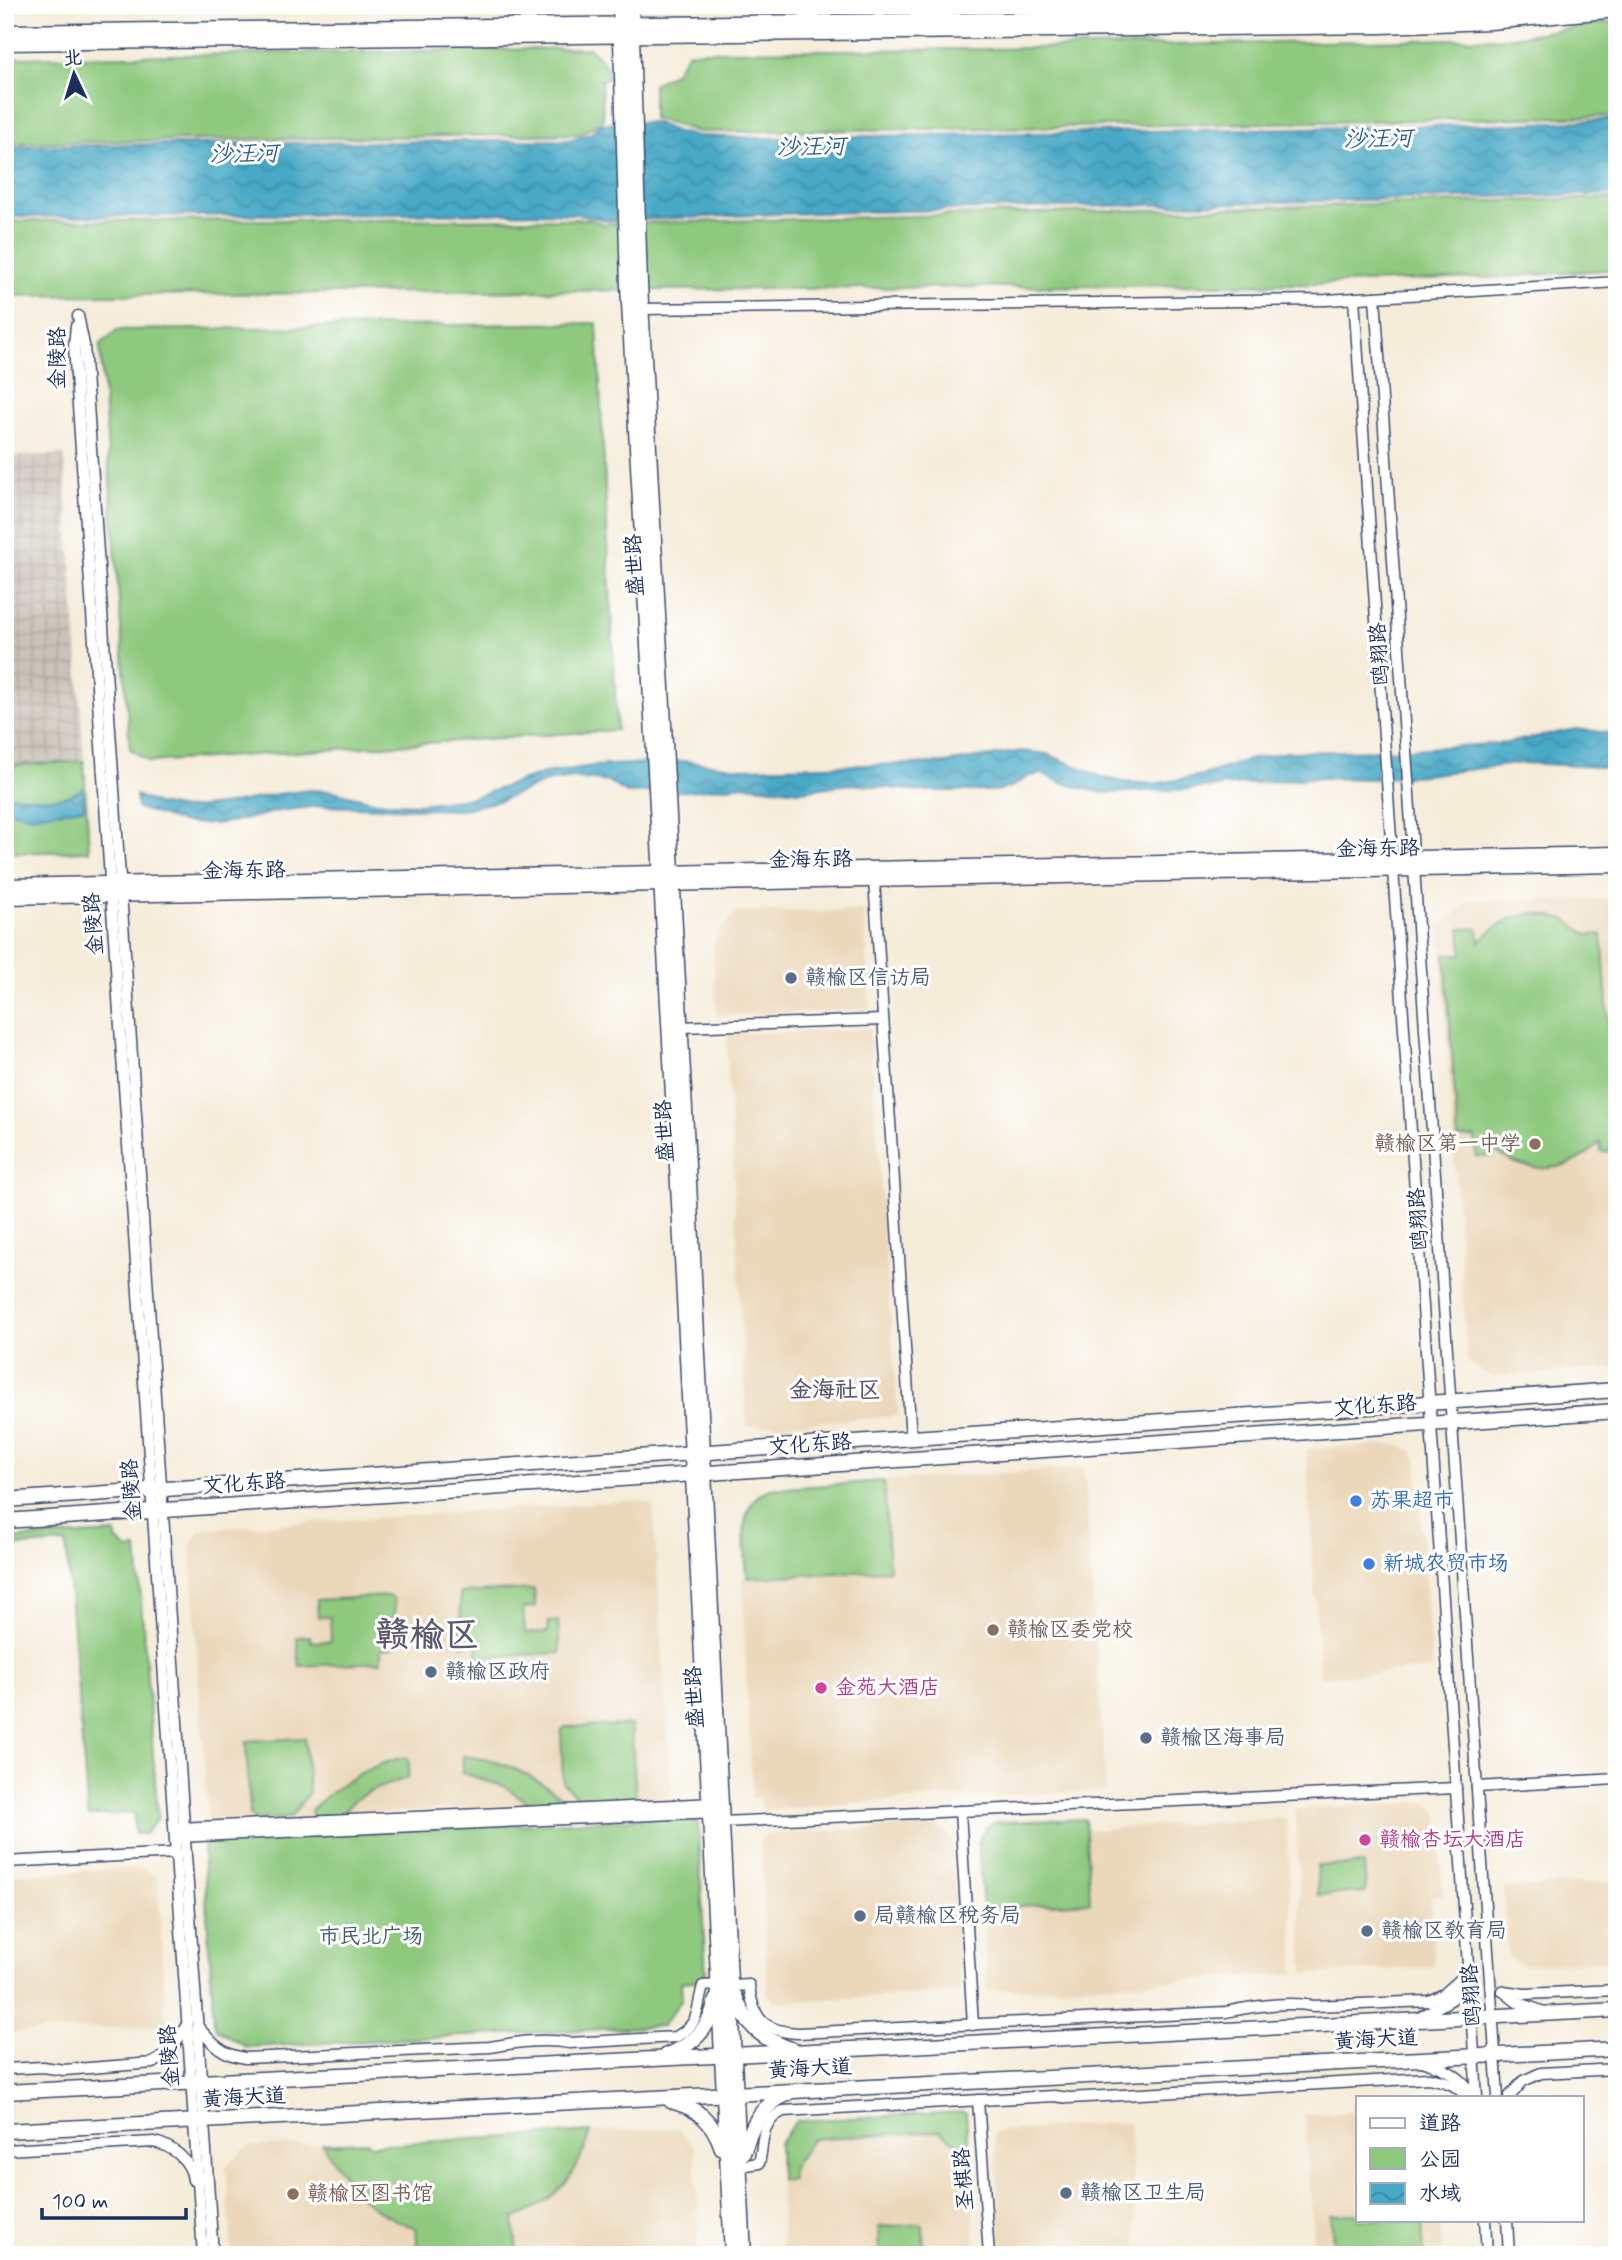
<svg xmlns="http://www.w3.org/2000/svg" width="1622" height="2260" viewBox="0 0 1622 2260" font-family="Mynerve,'LXGW WenKai TC',sans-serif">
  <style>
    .built { fill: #ebd8ba }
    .industrial { fill: url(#industrial-grid) }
    .green { fill: #8ec97e; stroke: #547c6e; stroke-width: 2 }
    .water { fill: url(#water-waves); stroke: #316c92; stroke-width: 2 }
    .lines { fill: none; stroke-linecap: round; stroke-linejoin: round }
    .minor-casing { stroke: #3c4b70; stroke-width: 13 }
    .major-casing { stroke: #3c4b70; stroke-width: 17 }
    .minor { stroke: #fff; stroke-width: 10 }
    .major { stroke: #fff; stroke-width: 14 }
    .service-dot { fill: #5c6f8a; stroke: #fff; stroke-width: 2.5 }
    .education-dot { fill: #8d6e63; stroke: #fff; stroke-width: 2.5 }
    .shop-dot { fill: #3f7fe0; stroke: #fff; stroke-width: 2.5 }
    .hotel-dot { fill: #d1479c; stroke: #fff; stroke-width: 2.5 }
    .labels { text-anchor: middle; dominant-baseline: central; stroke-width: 6; stroke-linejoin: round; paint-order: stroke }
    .street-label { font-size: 21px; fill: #1b2f5e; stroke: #fff }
    .service-label { font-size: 21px; fill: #4e5e75; stroke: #fff; text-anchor: start }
    .education-label { font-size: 21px; fill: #785e54; stroke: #fff; text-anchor: start }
    .shop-label { font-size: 21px; fill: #366cbe; stroke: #fff; text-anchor: start }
    .hotel-label { font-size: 21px; fill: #b23c85; stroke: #fff; text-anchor: start }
    .park-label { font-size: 21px; fill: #3e5d68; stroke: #fff }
    .water-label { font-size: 23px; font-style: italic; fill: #2d6088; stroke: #fff }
    .neighbourhood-label { font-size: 23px; font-weight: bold; fill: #5c586d; stroke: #fff }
    .town-label { font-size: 35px; font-weight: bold; fill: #5c586d; stroke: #fff }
  </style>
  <defs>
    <pattern id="industrial-grid" width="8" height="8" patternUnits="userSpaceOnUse" patternTransform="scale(1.75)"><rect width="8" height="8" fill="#cbc3b8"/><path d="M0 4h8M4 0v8" fill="none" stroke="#aea8a1"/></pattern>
    <pattern id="water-waves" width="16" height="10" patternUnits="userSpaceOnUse" patternTransform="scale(1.75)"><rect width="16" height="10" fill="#47a9c6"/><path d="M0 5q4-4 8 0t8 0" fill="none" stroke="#3a8aa4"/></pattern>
  </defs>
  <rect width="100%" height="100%" fill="#fff"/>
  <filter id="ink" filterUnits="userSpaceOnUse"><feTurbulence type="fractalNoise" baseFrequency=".0143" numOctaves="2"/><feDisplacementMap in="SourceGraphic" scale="14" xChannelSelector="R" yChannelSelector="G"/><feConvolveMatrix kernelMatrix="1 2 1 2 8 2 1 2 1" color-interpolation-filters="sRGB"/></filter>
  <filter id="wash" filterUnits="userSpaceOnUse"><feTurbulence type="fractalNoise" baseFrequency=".00686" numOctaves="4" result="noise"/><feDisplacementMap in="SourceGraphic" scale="28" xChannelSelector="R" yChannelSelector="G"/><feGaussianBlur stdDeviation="1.57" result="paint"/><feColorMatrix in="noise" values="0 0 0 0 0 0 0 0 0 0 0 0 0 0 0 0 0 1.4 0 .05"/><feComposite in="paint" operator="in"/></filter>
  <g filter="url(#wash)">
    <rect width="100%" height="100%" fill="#f5ecd9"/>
    <g class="built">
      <path d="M 1617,898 L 1617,1368 L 1492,1377 L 1467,1362 L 1440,927 L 1469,901 Z"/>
      <path d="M 864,911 L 870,1010 L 717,1015 L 713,946 L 719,932 L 737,912 Z"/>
      <path d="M 869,1029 L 898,1416 L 747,1427 L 726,1034 Z"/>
      <path d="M 1396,1444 L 1412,1451 L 1417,1460 L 1432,1669 L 1320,1677 L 1306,1449 Z"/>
      <path d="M 1084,1468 L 1106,1791 L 900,1800 L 764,1810 L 757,1798 L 752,1798 L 742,1578 L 888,1570 L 884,1481 Z"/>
      <path d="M 641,1500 L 653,1505 L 672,1798 L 208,1822 L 190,1546 L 200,1530 Z"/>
      <path d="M 1428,1802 L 1439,1815 L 1443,1895 L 1430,1896 L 1434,1967 L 1304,1974 L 1295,1809 Z"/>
      <path d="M 1286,1818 L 1295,1974 L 987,1991 L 983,1908 L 1089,1902 L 1085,1830 Z"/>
      <path d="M 937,1825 L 953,1840 L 961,1992 L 774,2002 L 768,1995 L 760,1840 L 766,1834 Z"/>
      <path d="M 142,1868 L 158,1878 L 166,2025 L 5,2033 L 5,1875 Z"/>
      <path d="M 1617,1881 L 1617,1960 L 1522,1965 L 1508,1958 L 1504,1888 Z"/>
      <path d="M 1358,2111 L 1358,2220 L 1440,2220 L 1442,2255 L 1314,2255 L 1305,2115 Z"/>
      <path d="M 1129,2122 L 1138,2255 L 1002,2255 L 994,2132 Z"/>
      <path d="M 677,2128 L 695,2147 L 700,2255 L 517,2255 L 514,2219 L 541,2207 L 583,2157 L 591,2132 Z"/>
      <path d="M 940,2131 L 969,2152 L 976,2255 L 783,2255 L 780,2180 L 791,2180 L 791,2170 L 810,2139 Z"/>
      <path d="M 322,2144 L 350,2186 L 365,2202 L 391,2219 L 416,2228 L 418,2255 L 232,2255 L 226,2166 L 247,2147 Z"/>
    </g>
    <path class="industrial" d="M 64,455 L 84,761 L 5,766 L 5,456 Z"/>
    <g class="green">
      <path d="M 1617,21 L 1617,116 L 1005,128 L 699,132 L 653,118 L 653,84 L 674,73 L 688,53 L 703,51 L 986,49 L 1506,38 Z"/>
      <path d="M 589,48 C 599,56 608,66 609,79 L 601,80 L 603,121 L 580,134 L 5,143 L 5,58 Z"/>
      <path d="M 1617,198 L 1617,269 L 1504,277 L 1314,284 L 5,296 L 5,221 L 589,219 L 603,224 Z"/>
      <path d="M 597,323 L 617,730 L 149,762 L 130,749 L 100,345 L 117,330 Z"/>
      <path d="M 84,761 L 89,851 L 5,853 L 5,766 Z"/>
      <path d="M 1536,913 L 1565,919 L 1588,935 L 1602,934 L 1617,1141 L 1617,1151 L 1601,1152 L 1600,1142 C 1571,1174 1526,1177 1493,1149 L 1493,1156 L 1476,1157 L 1475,1137 L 1458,1138 L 1445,955 L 1462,954 L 1460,929 L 1478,928 L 1480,942 C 1495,924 1513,915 1536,913 Z"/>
      <path d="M 884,1481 L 889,1570 L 747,1578 C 746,1547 734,1503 770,1489 Z"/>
      <path d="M 116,1533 L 116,1540 L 128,1550 L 137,1549 L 158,1818 L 145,1834 L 135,1834 L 134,1813 L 88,1816 L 66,1543 L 5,1547 L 5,1539 Z"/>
      <path d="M 534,1589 L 535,1607 L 523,1608 L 525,1633 L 548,1632 L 548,1622 L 558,1621 L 560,1653 L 477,1657 L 477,1644 L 462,1645 L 460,1593 Z"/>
      <path d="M 389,1596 L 394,1599 L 396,1643 L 392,1648 L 381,1649 L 381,1662 L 299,1666 L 297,1637 L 310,1636 L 311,1642 L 331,1641 L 330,1617 L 318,1617 L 317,1600 Z"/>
      <path d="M 631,1725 L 636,1797 L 631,1801 L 583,1803 L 563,1783 L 561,1731 L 565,1727 Z"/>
      <path d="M 305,1738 L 309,1792 L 290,1818 L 253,1820 L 250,1815 L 246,1741 Z"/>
      <path d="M 463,1756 C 503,1759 533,1776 565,1799 L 563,1804 L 532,1806 L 506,1787 L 462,1773 Z"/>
      <path d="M 405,1757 L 409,1762 L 408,1778 C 386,1785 354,1793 342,1815 L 313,1817 L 311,1811 C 337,1784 369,1765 405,1757 Z"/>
      <path d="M 692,1816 L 698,1823 L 706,1980 L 681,1982 L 682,1999 L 662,2026 L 246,2047 L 218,2030 L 214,2024 L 203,1850 L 207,1843 L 211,1840 Z"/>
      <path d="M 1085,1819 L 1090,1902 L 983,1908 L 978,1841 L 987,1827 L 996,1822 Z"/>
      <path d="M 1364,1864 L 1366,1892 L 1318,1895 L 1317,1866 Z"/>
      <path d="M 962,2112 L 966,2113 L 969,2152 L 940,2131 L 811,2139 L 791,2170 L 792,2180 L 780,2180 L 779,2143 L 796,2121 Z"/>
      <path d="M 591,2132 C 574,2181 560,2197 514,2219 L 517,2255 L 418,2255 L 416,2228 C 362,2209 353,2190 322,2144 L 367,2142 L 371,2145 Z"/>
      <path d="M 1358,2214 L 1358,2220 L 1422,2220 L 1424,2254 L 1334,2255 L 1331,2215 Z"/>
      <path d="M 923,2224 L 924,2255 L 879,2255 L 878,2227 Z"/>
    </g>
    <g class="water">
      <path d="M 1617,119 L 1617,194 L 777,214 L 610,221 L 578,214 L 542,213 L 5,217 L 5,146 L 568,140 L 592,133 L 601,124 L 653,122 L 677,132 L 698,136 L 766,138 L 1515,124 Z"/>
      <path d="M 1576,729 L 1617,734 L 1617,768 L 1524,763 L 1424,775 L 1371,779 L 1310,778 L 1192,789 L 1103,793 L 1062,783 L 1043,774 L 1029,776 L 1011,787 L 997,791 L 920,791 L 850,784 L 801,791 L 744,785 L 689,791 L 627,793 L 609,782 L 574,778 L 546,782 L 500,801 L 458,810 L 320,806 L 278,811 L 243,820 L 214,824 L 185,823 L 137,808 L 136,795 L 157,804 L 185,809 L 228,804 L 277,794 L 311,790 L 333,791 L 377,802 L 419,804 L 475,797 L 544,773 L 593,766 L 686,761 L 742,768 L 945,763 L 1022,751 L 1047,754 L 1105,778 L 1125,782 L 1154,784 L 1203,775 L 1251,759 L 1286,752 L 1396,750 L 1506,743 Z"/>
      <path d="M 83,788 L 84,808 L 31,816 L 5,810 L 5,795 C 32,797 60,805 83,788 Z"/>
    </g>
  </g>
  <g filter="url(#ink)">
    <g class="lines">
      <defs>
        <g id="minor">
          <path d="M 1375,297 L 1498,2097"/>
          <path d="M 1354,298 L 1477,2097"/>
          <path d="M 641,309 L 1326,300 L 1617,282"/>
          <path d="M 78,316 L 84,345 L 213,2255"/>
          <path d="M 76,326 L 74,346 L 203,2255"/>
          <path d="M 874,880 L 911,1438"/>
          <path d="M 681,1027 L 883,1020"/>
          <path d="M 1477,1787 L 1617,1779"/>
          <path d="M 960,1811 L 973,2025"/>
          <path d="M 722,1822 L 1456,1788"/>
          <path d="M 178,1828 L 715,1803"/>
          <path d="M 178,1837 L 717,1812"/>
          <path d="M 5,1862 L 176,1853"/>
          <path d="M 732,1986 L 749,1985 C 753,2020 764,2031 798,2033 L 1226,2012 C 1254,2006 1286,2001 1314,2006 L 1429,2001 L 1444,1994 L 1465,1975"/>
          <path d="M 1503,1991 L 1525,1994 L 1617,1990"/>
          <path d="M 1503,1991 L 1517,2002 L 1544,2012"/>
          <path d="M 1419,2018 L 1452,1999 L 1464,1979"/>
          <path d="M 198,2027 C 212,2043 222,2055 245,2058 L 490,2047 C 516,2042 544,2038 569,2043 L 676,2037 C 701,2023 696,2010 703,1986 L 719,1985"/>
          <path d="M 1424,2062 C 1445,2068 1460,2076 1473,2094"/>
          <path d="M 5,2069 L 43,2067 L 64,2070 L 153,2063 L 170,2052 L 186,2026"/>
          <path d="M 1509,2097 L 1523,2081 L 1541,2073 L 1617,2069"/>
          <path d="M 978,2100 L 989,2255"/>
          <path d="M 5,2150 L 154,2142 C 172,2146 191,2160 193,2180"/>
          <path d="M 740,2166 L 759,2163 C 765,2141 758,2124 783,2111 L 1054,2096 L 1069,2098 L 1429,2078 C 1445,2081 1457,2084 1466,2097"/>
          <path d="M 1485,2220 L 1487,2255"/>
          <path d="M 1507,2220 L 1509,2255"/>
        </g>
        <g id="major">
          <path d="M 620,5 L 628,285 L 682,1257 L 732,2255"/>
          <path d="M 631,5 L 640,284 L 693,1257 L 744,2255"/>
          <path d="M 5,32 L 1380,15 L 1489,11 L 1559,5"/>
          <path d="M 5,43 L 1381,26 L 1490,22 L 1617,10"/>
          <path d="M 5,886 L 1617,854"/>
          <path d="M 5,897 L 1617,865"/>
          <path d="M 5,1500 L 1617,1390"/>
          <path d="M 5,1521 L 1617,1411"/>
          <path d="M 735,1996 C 745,2025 762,2039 791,2049"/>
          <path d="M 667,2055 C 694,2045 710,2028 716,2000"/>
          <path d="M 5,2092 L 1617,2010"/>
          <path d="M 671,2101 C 698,2108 713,2121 722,2148"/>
          <path d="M 5,2131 L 1617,2049"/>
          <path d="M 743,2153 C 752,2126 759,2106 787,2094"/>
        </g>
      </defs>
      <use href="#minor" class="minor-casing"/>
      <use href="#major" class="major-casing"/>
      <use href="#minor" class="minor"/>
      <use href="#major" class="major"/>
    </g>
  </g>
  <g class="service-dot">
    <circle cx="791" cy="978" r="7"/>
    <circle cx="431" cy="1672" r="7"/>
    <circle cx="1146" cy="1738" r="7"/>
    <circle cx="860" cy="1916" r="7"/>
    <circle cx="1367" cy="1931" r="7"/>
    <circle cx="1066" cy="2193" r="7"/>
  </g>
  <g class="education-dot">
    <circle cx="1535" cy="1144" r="7"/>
    <circle cx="993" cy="1630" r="7"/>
    <circle cx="293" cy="2194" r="7"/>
  </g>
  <g class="shop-dot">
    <circle cx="1356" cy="1501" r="7"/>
    <circle cx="1369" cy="1564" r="7"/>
  </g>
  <g class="hotel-dot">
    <circle cx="821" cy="1688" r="7"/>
    <circle cx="1365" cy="1840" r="7"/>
  </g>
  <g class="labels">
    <g class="street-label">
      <text transform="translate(58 358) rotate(-90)">金陵路</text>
      <text transform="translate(635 565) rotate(-93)">盛世路</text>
      <text transform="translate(1380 654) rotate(-94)">鸥翔路</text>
      <text transform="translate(1378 849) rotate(-1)">金海东路</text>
      <text transform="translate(811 860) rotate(-1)">金海东路</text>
      <text transform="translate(244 871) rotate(-1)">金海东路</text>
      <text transform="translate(94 924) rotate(-94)">金陵路</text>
      <text transform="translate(665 1131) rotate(-93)">盛世路</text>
      <text transform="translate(1419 1219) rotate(-94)">鸥翔路</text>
      <text transform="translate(1375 1406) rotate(-4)">文化东路</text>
      <text transform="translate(810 1445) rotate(-4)">文化东路</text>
      <text transform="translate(244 1484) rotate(-4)">文化东路</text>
      <text transform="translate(132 1490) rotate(-94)">金陵路</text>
      <text transform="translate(695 1697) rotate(-93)">盛世路</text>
      <text transform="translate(1472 1995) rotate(-94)">鸥翔路</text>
      <text transform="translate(1376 2040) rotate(-3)">黄海大道</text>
      <text transform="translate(170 2056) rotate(-94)">金陵路</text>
      <text transform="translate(810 2069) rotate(-3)">黄海大道</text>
      <text transform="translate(244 2098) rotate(-3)">黄海大道</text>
      <text transform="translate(964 2179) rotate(-94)">圣棋路</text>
    </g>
    <g class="service-label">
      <text x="805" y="978">赣榆区信访局</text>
      <text x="445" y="1672">赣榆区政府</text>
      <text x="1160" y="1738">赣榆区海事局</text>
      <text x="874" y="1916">局赣榆区税务局</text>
      <text x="1381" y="1931">赣榆区教育局</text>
      <text x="1080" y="2193">赣榆区卫生局</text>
    </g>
    <g class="education-label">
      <text x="1521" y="1144" text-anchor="end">赣榆区第一中学</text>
      <text x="1007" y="1630">赣榆区委党校</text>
      <text x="307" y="2194">赣榆区图书馆</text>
    </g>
    <g class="shop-label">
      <text x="1370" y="1501">苏果超市</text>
      <text x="1383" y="1564">新城农贸市场</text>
    </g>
    <g class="hotel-label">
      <text x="835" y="1688">金苑大酒店</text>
      <text x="1379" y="1840">赣榆杏坛大酒店</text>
    </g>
    <g class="park-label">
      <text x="371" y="1937">市民北广场</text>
    </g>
    <g class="water-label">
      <text transform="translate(1378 140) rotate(-1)">沙汪河</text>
      <text transform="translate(811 148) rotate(-1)">沙汪河</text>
      <text transform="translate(244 155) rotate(-1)">沙汪河</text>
    </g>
    <g class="neighbourhood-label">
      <text x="835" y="1391">金海社区</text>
    </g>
    <g class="town-label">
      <text x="427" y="1636">赣榆区</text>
    </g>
  </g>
  <rect width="1622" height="2260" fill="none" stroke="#fff" stroke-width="28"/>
  <rect x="1356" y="2096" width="228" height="126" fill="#ffffff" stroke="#a4acbf" stroke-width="2"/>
  <rect x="1370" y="2118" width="35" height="10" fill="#ffffff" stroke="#a4acbf" stroke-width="2"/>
  <text x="1419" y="2130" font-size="21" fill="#1b2f5e">道路</text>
  <rect x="1370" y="2148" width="35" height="21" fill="#8ec97e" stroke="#a4acbf" stroke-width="2"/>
  <text x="1419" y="2166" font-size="21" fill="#1b2f5e">公园</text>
  <rect x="1370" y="2183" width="35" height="21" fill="url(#water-waves)" stroke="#a4acbf" stroke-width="2"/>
  <text x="1419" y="2200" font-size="21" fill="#1b2f5e">水域</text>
  <g transform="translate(74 74) rotate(356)" stroke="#ffffff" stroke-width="5" paint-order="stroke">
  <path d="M0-5L12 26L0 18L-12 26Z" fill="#1b2f5e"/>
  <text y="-10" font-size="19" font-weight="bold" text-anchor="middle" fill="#1b2f5e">北</text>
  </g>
  <path d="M42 2208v10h144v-10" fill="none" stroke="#1b2f5e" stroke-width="3.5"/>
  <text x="52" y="2208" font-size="21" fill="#1b2f5e" stroke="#ffffff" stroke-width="5" paint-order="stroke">100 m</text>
</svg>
